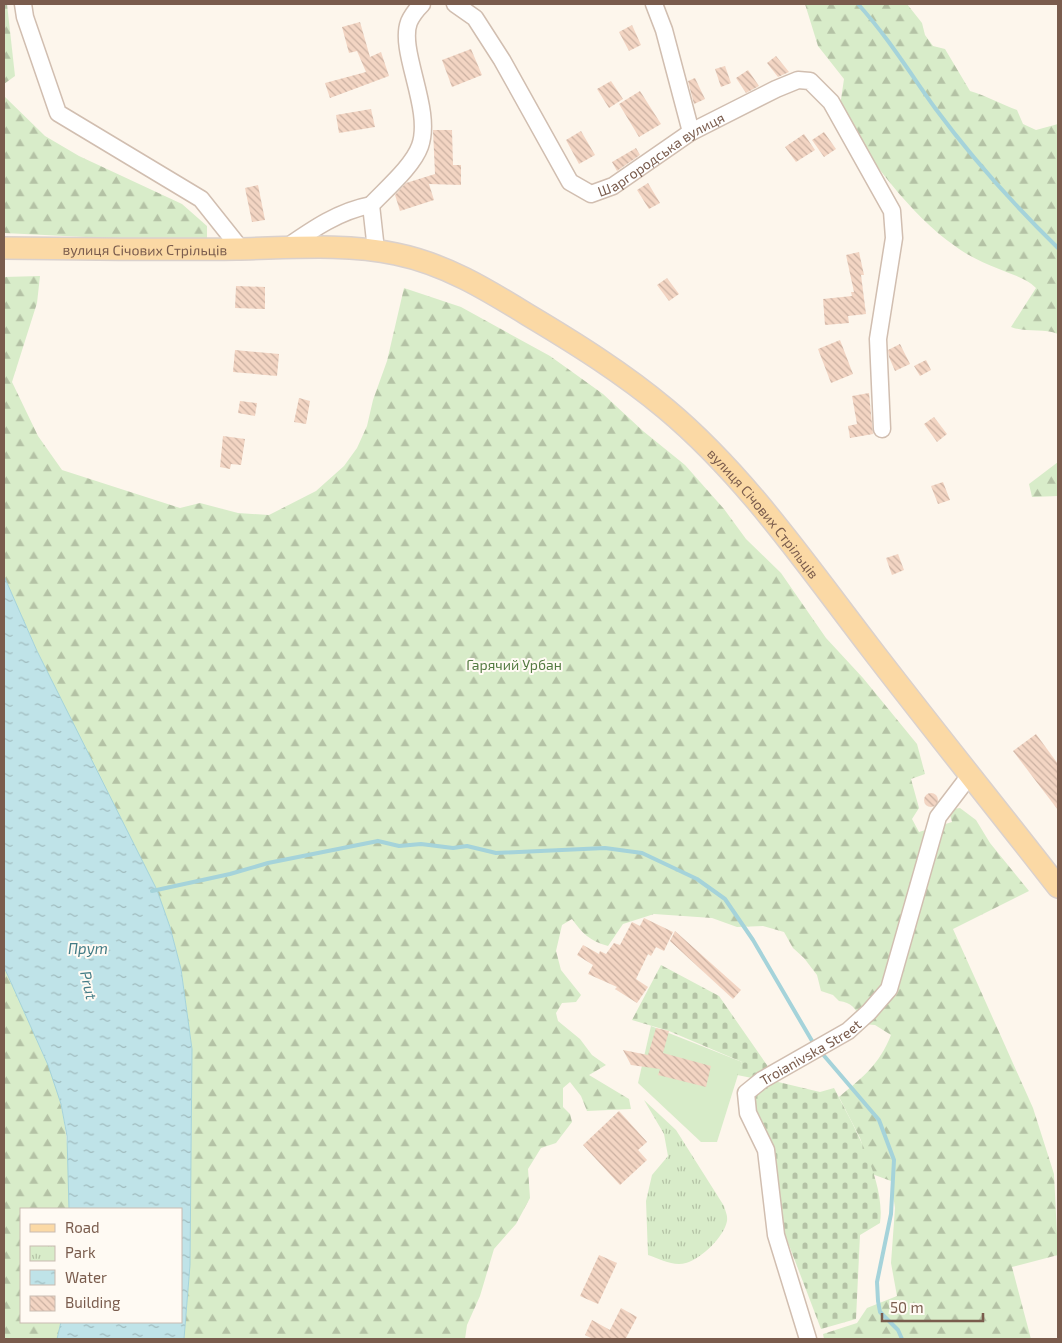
<svg xmlns="http://www.w3.org/2000/svg" width="1062" height="1343" viewBox="0 0 1062 1343" font-family="'Exo 2',sans-serif">
  <style>
    .green { fill: #d8ecc9 }
    .forest { fill: url(#forest-firs) }
    .cemetery { fill: url(#cemetery-stones) }
    .park { fill: url(#park-tufts) }
    .water { fill: url(#water-ripples); stroke: #a5d3da }
    .lines { fill: none; stroke-linecap: round; stroke-linejoin: round }
    .stream { stroke: #a5d3da; stroke-width: 4 }
    .building { fill: url(#building-back-hatch) }
    .minor-casing { stroke: #d1beb0; stroke-width: 19 }
    .major-casing { stroke: #dad1cd; stroke-width: 24 }
    .minor { stroke: #fff; stroke-width: 16 }
    .major { stroke: #fbd9a5; stroke-width: 21 }
    .labels { text-anchor: middle; dominant-baseline: central; stroke-width: 4; stroke-linejoin: round; paint-order: stroke }
    .street-label { font-size: 14px; fill: #7a5c4d; stroke: #fffaf3 }
    .park-label { font-size: 14px; fill: #537a41; stroke: #fffaf3 }
    .water-label { font-size: 15px; font-style: italic; fill: #437c86; stroke: #fffaf3 }
  </style>
  <defs>
    <pattern id="forest-firs" width="22" height="20" patternUnits="userSpaceOnUse" patternTransform="scale(1.25)"><rect width="22" height="20" fill="#d8ecc9"/><path d="M5 1l3.5 6h-7zM16 11l3.5 6h-7z" fill="#b4c2a5"/></pattern>
    <pattern id="cemetery-stones" width="16" height="16" patternUnits="userSpaceOnUse" patternTransform="scale(1.25)"><rect width="16" height="16" fill="#d8ecc9"/><path d="M2 7V4a2 2 0 0 1 4 0v3zM10 15v-3a2 2 0 0 1 4 0v3z" fill="#b4c2a5"/></pattern>
    <pattern id="park-tufts" width="24" height="20" patternUnits="userSpaceOnUse" patternTransform="scale(1.25)"><rect width="24" height="20" fill="#d8ecc9"/><path d="M3 7l-1-3M5 7V3M7 7l1-3M15 17l-1-3M17 17v-4M19 17l1-3" fill="none" stroke="#b4c2a5"/></pattern>
    <pattern id="water-ripples" width="26" height="14" patternUnits="userSpaceOnUse" patternTransform="scale(1.25)"><rect width="26" height="14" fill="#bfe3e8"/><path d="M2 4q2-2 4 0t4 0M15 11q2-2 4 0t4 0" fill="none" stroke="#a0bbbe"/></pattern>
    <pattern id="building-back-hatch" width="6" height="6" patternUnits="userSpaceOnUse" patternTransform="scale(1.25)"><rect width="6" height="6" fill="#f3d5c3"/><path d="M-1 5l2 2M0 0l6 6M5-1l2 2" fill="none" stroke="#cab0a1"/></pattern>
  </defs>
  <rect width="100%" height="100%" fill="#fdf6ec"/>
  <path class="green" d="M 651,1026 L 742,1062 L 717,1142 L 701,1142 L 638,1083 Z"/>
  <g class="forest">
    <path d="M 4,4 L 7,4 L 15,76 L 4,84 Z"/>
    <path d="M 805,4 L 907,4 L 922,23 L 925,35 L 933,46 L 945,49 L 970,91 C 987,96 1001,104 1017,110 L 1023,124 L 1036,130 L 1058,124 L 1058,334 C 1043,328 1026,333 1011,327 L 1036,288 C 1026,278 1013,275 999,269 C 984,263 968,256 955,246 C 911,216 869,157 839,113 L 844,79 L 818,46 Z"/>
    <path d="M 4,96 L 45,136 L 79,156 L 182,204 L 207,226 L 207,243 L 4,233 Z"/>
    <path d="M 40,276 L 37,303 L 12,382 L 38,436 L 62,470 L 180,508 L 200,503 L 238,513 L 269,515 L 316,491 L 344,466 L 357,448 L 367,426 L 373,400 L 387,361 L 404,288 L 461,307 L 550,356 L 603,394 L 643,431 L 685,465 L 724,509 L 746,539 L 781,573 L 826,638 L 863,678 L 917,744 L 925,774 L 911,779 L 919,808 L 912,819 L 919,832 L 952,822 L 950,815 L 953,809 L 960,808 L 976,820 L 990,843 L 1029,891 L 953,929 L 1033,1108 L 1054,1174 L 1058,1255 L 1012,1267 L 1031,1339 L 824,1339 L 823,1334 L 857,1323 L 867,1308 L 897,1296 L 891,1263 L 895,1208 L 891,1181 L 872,1174 L 860,1138 L 839,1097 C 863,1077 879,1065 891,1035 L 875,1025 L 863,1024 C 857,1011 854,1003 839,1001 L 833,995 L 821,991 L 817,975 L 804,958 L 793,948 L 784,932 L 763,926 L 737,927 L 712,918 L 654,914 L 623,924 L 608,946 C 590,941 582,933 572,919 L 562,925 L 556,951 L 561,970 L 581,995 L 576,1002 L 562,1003 L 556,1013 L 558,1021 L 580,1039 L 592,1055 L 606,1065 L 589,1075 L 629,1099 L 631,1109 L 587,1111 L 581,1096 L 570,1082 L 563,1088 L 563,1107 L 570,1114 L 572,1122 L 556,1143 L 541,1148 L 528,1169 L 530,1198 L 516,1224 L 494,1249 L 480,1296 L 467,1325 L 465,1339 L 184,1339 L 190,1265 L 192,1049 L 181,969 L 170,927 L 37,651 L 4,576 L 4,277 Z"/>
    <path d="M 1058,462 L 1058,496 L 1032,497 L 1029,484 Z"/>
    <path d="M 4,967 C 24,1012 51,1057 61,1106 C 69,1140 69,1175 69,1209 L 21,1209 L 21,1322 L 61,1322 L 57,1339 L 4,1339 Z"/>
  </g>
  <g class="cemetery">
    <path d="M 661,965 L 719,996 L 769,1068 L 757,1079 L 737,1075 L 742,1062 L 669,1031 L 632,1020 Z"/>
    <path d="M 774,1081 L 820,1092 L 834,1088 C 853,1125 886,1181 880,1223 L 860,1235 L 856,1319 L 821,1329 L 784,1232 L 778,1211 L 773,1146 L 756,1109 L 754,1098 L 758,1089 Z"/>
  </g>
  <path class="park" d="M 644,1100 L 676,1130 L 724,1206 C 725,1210 728,1216 727,1221 C 724,1237 702,1258 686,1263 C 674,1267 660,1259 648,1255 L 646,1201 L 652,1175 L 668,1156 L 664,1134 Z"/>
  <path class="water" d="M 4,576 L 37,651 L 157,890 L 170,927 L 181,969 L 192,1049 L 190,1265 L 184,1339 L 57,1339 L 61,1322 L 181,1322 L 181,1209 L 69,1209 L 67,1136 L 61,1104 L 48,1065 L 4,967 Z"/>
  <g class="lines">
    <g class="stream">
      <path d="M 858,4 C 887,36 910,73 935,108 C 972,158 1014,205 1058,248"/>
      <path d="M 152,891 L 230,874 L 268,863 L 378,841 L 399,846 L 421,844 L 453,848 L 467,846 L 496,853 L 605,848 L 642,853 L 697,879 L 725,899 L 753,940 L 815,1046"/>
      <path d="M 820,1051 L 879,1120 L 894,1160 L 891,1214 L 877,1282 L 878,1301 L 880,1312 L 898,1330 L 902,1339"/>
    </g>
  </g>
  <g class="building">
    <path d="M 360,22 L 370,57 L 381,52 L 389,76 L 330,98 L 325,83 L 366,72 L 357,51 L 349,53 L 342,27 Z"/>
    <path d="M 632,25 L 641,45 L 629,51 L 619,32 Z"/>
    <path d="M 471,49 L 482,75 L 452,87 L 442,60 Z"/>
    <path d="M 776,56 L 789,72 L 778,77 L 767,63 Z"/>
    <path d="M 725,66 L 731,83 L 721,87 L 715,69 Z"/>
    <path d="M 748,70 L 759,86 L 746,93 L 736,78 Z"/>
    <path d="M 695,78 L 705,99 L 694,104 L 688,81 Z"/>
    <path d="M 611,81 L 623,99 L 609,108 L 597,89 Z"/>
    <path d="M 640,91 L 661,124 L 639,137 L 619,104 Z"/>
    <path d="M 371,109 L 375,127 L 339,133 L 336,115 Z"/>
    <path d="M 433,130 L 452,130 L 453,165 L 461,165 L 461,185 L 429,184 L 434,200 L 400,211 L 395,195 L 406,183 L 435,174 Z"/>
    <path d="M 581,131 L 595,155 L 579,164 L 566,140 Z"/>
    <path d="M 824,132 L 836,149 L 824,157 L 812,140 Z"/>
    <path d="M 804,134 L 815,150 L 796,162 L 785,147 Z"/>
    <path d="M 636,148 L 640,155 L 617,171 L 612,162 Z"/>
    <path d="M 648,183 L 660,203 L 649,209 L 637,190 Z"/>
    <path d="M 258,185 L 265,220 L 252,222 L 245,188 Z"/>
    <path d="M 859,252 L 864,275 L 861,275 L 866,314 L 848,316 L 849,323 L 825,325 L 823,299 L 852,296 L 851,292 L 854,292 L 846,255 Z"/>
    <path d="M 667,278 L 679,294 L 669,301 L 657,285 Z"/>
    <path d="M 236,286 L 265,287 L 265,309 L 235,308 Z"/>
    <path d="M 840,340 L 853,374 L 831,383 L 818,349 Z"/>
    <path d="M 900,344 L 910,364 L 895,371 L 889,357 L 888,350 Z"/>
    <path d="M 235,350 L 279,354 L 277,376 L 233,372 Z"/>
    <path d="M 926,360 L 931,370 L 920,376 L 914,366 Z"/>
    <path d="M 869,393 L 873,434 L 850,438 L 848,426 L 857,424 L 852,396 Z"/>
    <path d="M 299,398 L 310,401 L 306,424 L 294,422 Z"/>
    <path d="M 240,401 L 257,403 L 255,416 L 238,413 Z"/>
    <path d="M 934,417 L 947,434 L 937,442 L 924,424 Z"/>
    <path d="M 223,436 L 245,439 L 241,465 L 231,464 L 230,469 L 220,467 Z"/>
    <path d="M 943,482 L 950,500 L 938,504 L 931,486 Z"/>
    <path d="M 898,554 L 904,570 L 892,575 L 886,558 Z"/>
    <path d="M 1036,734 L 1058,764 L 1058,810 L 1013,751 Z"/>
    <circle cx="931" cy="800" r="7"/>
    <path d="M 644,918 L 673,932 L 664,951 L 656,947 L 651,956 L 648,954 L 636,979 L 648,987 L 637,1003 L 615,989 L 617,987 L 588,974 L 593,965 L 577,955 L 583,945 L 599,954 L 600,951 L 606,954 L 614,943 L 620,945 L 632,922 L 640,926 Z"/>
    <path d="M 675,931 L 741,990 L 733,999 L 670,941 Z"/>
    <path d="M 656,1028 L 669,1031 L 663,1053 L 711,1066 L 706,1087 L 658,1075 L 660,1069 L 631,1065 L 623,1050 L 648,1055 Z"/>
    <path d="M 619,1111 L 647,1142 L 638,1150 L 647,1160 L 620,1185 L 583,1145 Z"/>
    <path d="M 599,1255 L 617,1263 L 598,1304 L 580,1296 Z"/>
    <path d="M 621,1308 L 637,1317 L 626,1338 L 627,1339 L 593,1339 L 585,1335 L 592,1320 L 610,1330 Z"/>
  </g>
  <g class="lines">
    <defs>
      <g id="minor">
        <path d="M 23,4 L 25,17 L 58,113 L 201,199 L 240,248"/>
        <path id="s1" d="M 455,4 L 475,18 L 502,60 L 570,182 L 591,194 L 613,186 L 691,132 L 776,89 L 798,80 L 810,81 L 831,102 L 892,211 L 894,238 L 878,339 L 882,429"/>
        <path d="M 654,4 L 664,30 L 691,132"/>
        <path d="M 287,247 C 313,229 339,211 371,205"/>
        <path d="M 376,250 L 371,205 C 386,189 413,166 420,146 C 433,109 398,51 409,22 C 412,15 417,9 422,4"/>
        <path id="s2" d="M 808,1339 L 776,1235 L 766,1150 L 748,1113 L 746,1093 L 762,1080 L 848,1031 L 869,1012 L 889,989 L 938,817 L 970,775"/>
      </g>
      <g id="major">
        <path id="s3" d="M 4,248 C 81,249 159,250 237,249 C 289,248 345,243 396,254 C 445,264 486,289 528,315 C 575,343 623,373 666,409 C 745,475 806,564 869,646 C 931,727 995,806 1058,887"/>
      </g>
    </defs>
    <use href="#minor" class="minor-casing"/>
    <use href="#major" class="major-casing"/>
    <use href="#minor" class="minor"/>
    <use href="#major" class="major"/>
  </g>
  <g class="labels">
    <g class="street-label">
      <text stroke="none"><textPath href="#s1" startOffset="319">Шаргородська вулиця</textPath></text>
      <text stroke="none"><textPath href="#s3" startOffset="141">вулиця Січових Стрільців</textPath></text>
      <text stroke="none"><textPath href="#s3" startOffset="849">вулиця Січових Стрільців</textPath></text>
      <text stroke="none"><textPath href="#s2" startOffset="332">Troianivska Street</textPath></text>
    </g>
    <g class="park-label">
      <text x="514" y="664">Гарячий Урбан</text>
    </g>
    <g class="water-label">
      <text x="88" y="948">Прут</text>
      <text transform="translate(89 985) rotate(77)">Prut</text>
    </g>
  </g>
  <rect width="1062" height="1343" fill="none" stroke="#7a5c4d" stroke-width="10"/>
  <rect x="20" y="1208" width="162" height="115" fill="#fffaf3" stroke="#cabbb1"/>
  <rect x="30" y="1224" width="25" height="8" fill="#fbd9a5" stroke="#cabbb1"/>
  <text x="65" y="1233" font-size="15" fill="#7a5c4d">Road</text>
  <rect x="30" y="1246" width="25" height="15" fill="url(#park-tufts)" stroke="#cabbb1"/>
  <text x="65" y="1258" font-size="15" fill="#7a5c4d">Park</text>
  <rect x="30" y="1270" width="25" height="15" fill="url(#water-ripples)" stroke="#cabbb1"/>
  <text x="65" y="1283" font-size="15" fill="#7a5c4d">Water</text>
  <rect x="30" y="1296" width="25" height="15" fill="url(#building-back-hatch)" stroke="#cabbb1"/>
  <text x="65" y="1308" font-size="15" fill="#7a5c4d">Building</text>
  <path d="M882 1313v8h101v-8" fill="none" stroke="#7a5c4d" stroke-width="2.5"/>
  <text x="890" y="1313" font-size="15" fill="#7a5c4d" stroke="#fffaf3" stroke-width="4" paint-order="stroke">50 m</text>
</svg>
